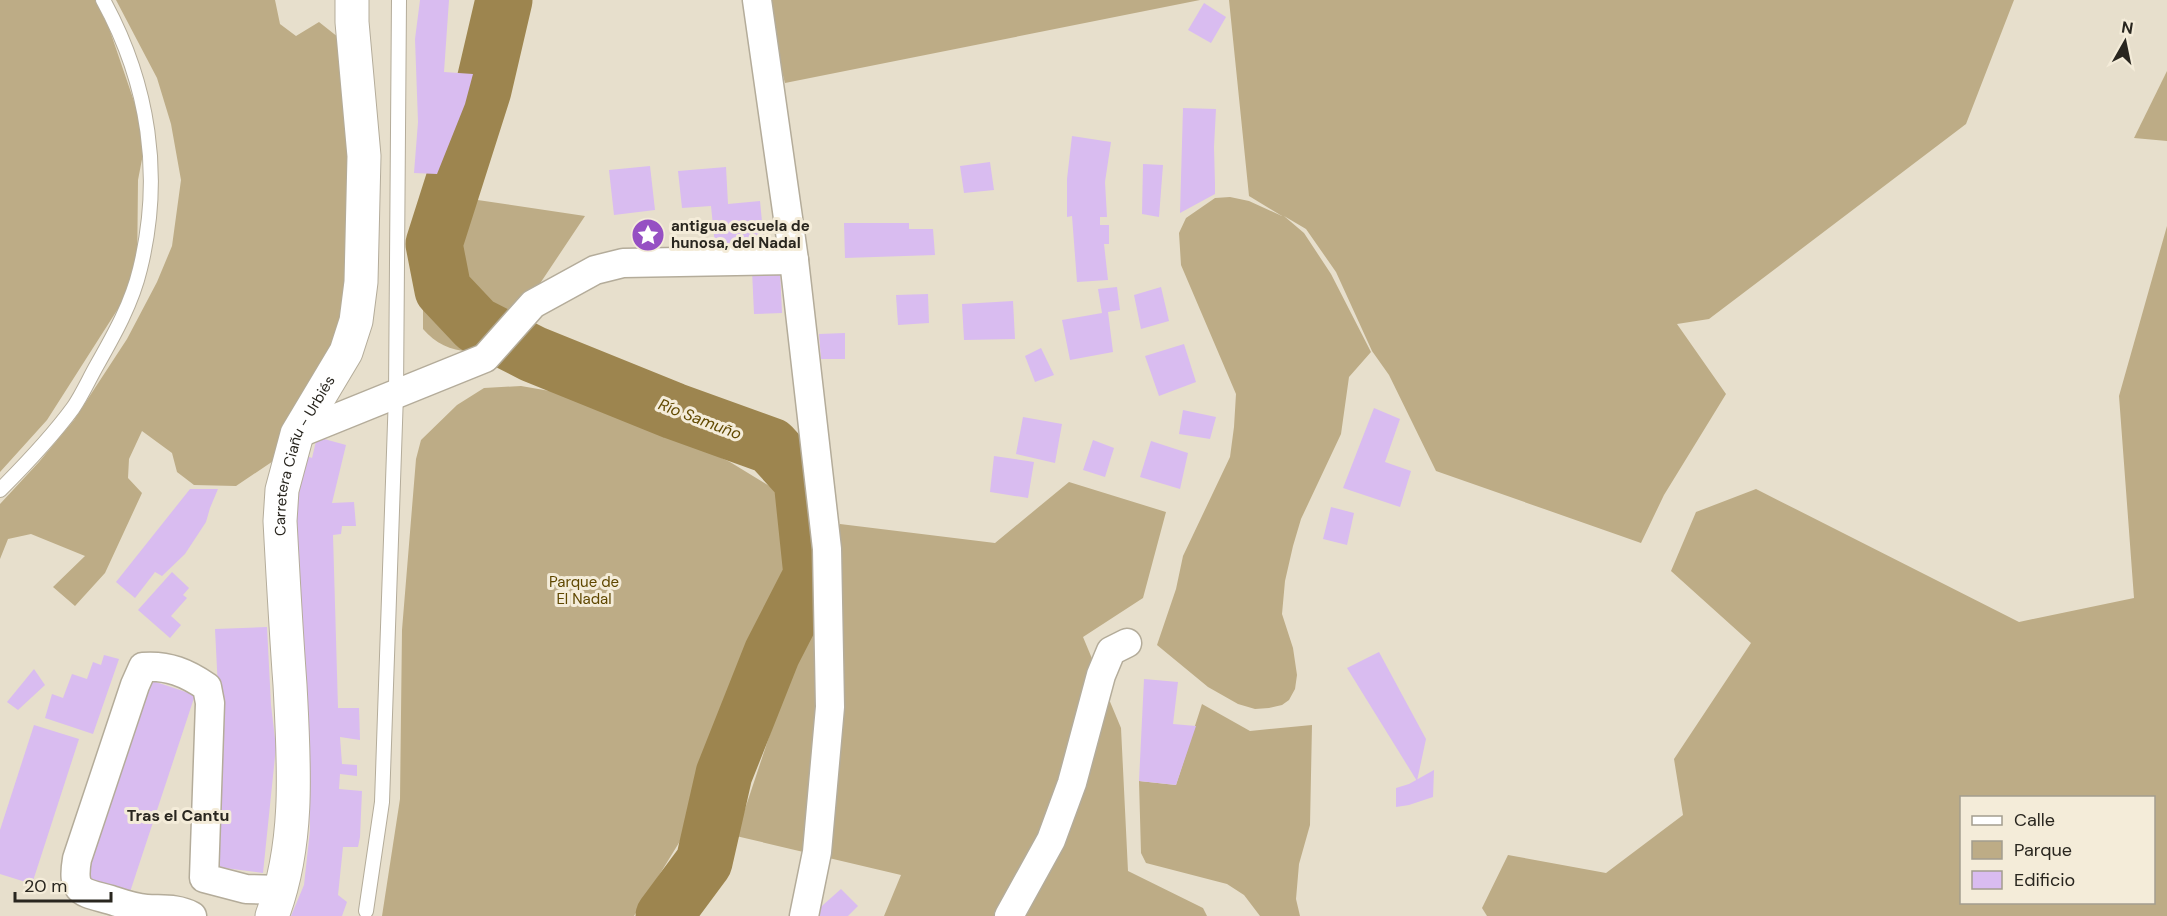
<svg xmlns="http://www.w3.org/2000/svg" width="2167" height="916" viewBox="0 0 2167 916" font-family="'DM Sans',sans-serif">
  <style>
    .green { fill: #bdac86; fill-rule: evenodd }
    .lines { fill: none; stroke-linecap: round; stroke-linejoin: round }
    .river { stroke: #9d854f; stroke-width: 57 }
    .building { fill: #d9bcf0 }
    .service-casing { stroke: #b4ac9a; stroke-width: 16 }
    .minor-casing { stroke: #b4ac9a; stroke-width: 31 }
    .tertiary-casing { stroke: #b4ac9a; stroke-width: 35 }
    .service { stroke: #fff; stroke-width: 14 }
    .minor { stroke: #fff; stroke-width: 28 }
    .tertiary { stroke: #fff; stroke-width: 33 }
    .labels { text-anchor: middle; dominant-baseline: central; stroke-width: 6; stroke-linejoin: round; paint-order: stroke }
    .poi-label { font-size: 15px; font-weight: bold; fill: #29261f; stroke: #f4ecd9; text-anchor: start }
    .street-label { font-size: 15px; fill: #29261f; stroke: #f4ecd9 }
    .park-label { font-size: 15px; fill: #5f4700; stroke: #f4ecd9 }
    .water-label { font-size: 16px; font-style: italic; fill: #614900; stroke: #f4ecd9 }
    .neighbourhood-label { font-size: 16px; font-weight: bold; fill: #29261f; stroke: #f4ecd9 }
  </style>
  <rect width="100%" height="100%" fill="#e7dfcc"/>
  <g class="green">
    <path d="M 0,0 L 95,0 L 109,28 L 138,113 L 143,154 L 138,180 L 137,279 L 47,420 L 0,472 Z"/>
    <path d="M 116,0 L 275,0 L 280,24 L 296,36 L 319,22 L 348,45 L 355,191 L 342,325 L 285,453 L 236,486 L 194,485 L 177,472 L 172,453 L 142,431 L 129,459 L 128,478 L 142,493 L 105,573 L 75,606 L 53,587 L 85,556 L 31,534 L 8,539 L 0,559 L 0,504 L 39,462 L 74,420 L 127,339 L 157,282 L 172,246 L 181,180 L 171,124 L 157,78 Z"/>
    <path d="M 763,0 L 1200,0 L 785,83 Z"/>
    <path d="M 1229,0 L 2014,0 L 1966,124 L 1709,319 L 1677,324 L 1726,394 L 1664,495 L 1641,543 L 1436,471 L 1389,375 L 1372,351 L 1336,272 L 1306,229 L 1284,216 L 1304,233 L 1331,274 L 1371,352 L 1349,377 L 1341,434 L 1301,519 L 1293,546 L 1285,581 L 1282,614 L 1293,648 L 1297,675 L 1295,689 L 1289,700 L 1282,705 L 1269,708 L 1255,709 L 1238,704 L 1208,687 L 1157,645 L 1176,589 L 1183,556 L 1230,457 L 1234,427 L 1236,394 L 1181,265 L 1179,233 L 1186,218 L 1215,198 L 1230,197 L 1249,201 L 1282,216 L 1249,196 Z"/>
    <path d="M 2167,71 L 2167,141 L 2134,138 Z"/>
    <path d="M 464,198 L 585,216 L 539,285 L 480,350 C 457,354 438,346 423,329 L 423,310 L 433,284 L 455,273 L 449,229 L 454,209 Z"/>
    <path d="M 2167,226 L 2167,916 L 1487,916 L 1482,908 L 1508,855 L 1606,873 L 1683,815 L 1674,759 L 1751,643 L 1671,571 L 1696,512 L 1756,489 L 2019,622 L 2134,598 L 2119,396 ZM 1962,798 L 2154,798 L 2154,902 L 1962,902 Z"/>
    <path d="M 521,386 L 567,394 L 625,412 L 730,462 L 776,490 L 788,509 L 791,566 L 761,637 L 722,715 L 701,776 L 685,833 L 634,916 L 382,916 L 400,799 L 402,630 L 416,459 L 421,440 L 457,405 L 484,388 Z"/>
    <path d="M 1069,482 L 1166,512 L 1143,598 L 1083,637 L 1121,728 L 1128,871 L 1203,908 L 1207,916 L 884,916 L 901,875 L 736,836 L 840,524 L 995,543 Z"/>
    <path d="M 1202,704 L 1250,731 L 1312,725 L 1310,825 L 1299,864 L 1296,899 L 1300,916 L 1260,916 L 1244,895 L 1227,884 L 1146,863 L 1141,853 L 1139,781 L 1176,785 Z"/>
  </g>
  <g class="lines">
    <path class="river" d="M 504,0 L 483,90 L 434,244 L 443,290 L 476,325 L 533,354 L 674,411 L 771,446 L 802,480 L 812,575 L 772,653 L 724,774 L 704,862 L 664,916"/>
  </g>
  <g class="building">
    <path d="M 420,0 L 449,0 L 444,72 L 473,74 L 465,104 L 437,174 L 414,173 L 418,122 L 415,39 Z"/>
    <path d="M 1204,3 L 1226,17 L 1211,43 L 1188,30 Z"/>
    <path d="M 1183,108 L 1216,109 L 1214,147 L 1215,184 L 1215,194 L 1180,213 Z"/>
    <path d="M 1072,136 L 1111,142 L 1105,182 L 1107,217 L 1100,217 L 1100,225 L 1109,225 L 1109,244 L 1104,244 L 1108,280 L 1077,282 L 1072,216 L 1067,217 L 1067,179 Z"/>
    <path d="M 990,162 L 994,190 L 964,193 L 960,166 Z"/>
    <path d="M 1143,164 L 1163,165 L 1159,217 L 1142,214 Z"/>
    <path d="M 650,166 L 655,210 L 614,215 L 609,170 Z"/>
    <path d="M 726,167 L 728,204 L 760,201 L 765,253 L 716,255 L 711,206 L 682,208 L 678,171 Z"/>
    <path d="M 844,223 L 909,223 L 909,229 L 933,229 L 935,255 L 845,258 Z"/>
    <path d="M 752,270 L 780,270 L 782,313 L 754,314 Z"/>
    <path d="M 1117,287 L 1120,310 L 1108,312 L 1113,352 L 1070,360 L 1062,320 L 1102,313 L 1098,289 Z"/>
    <path d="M 1161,287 L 1169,321 L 1141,329 L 1134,295 Z"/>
    <path d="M 928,294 L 929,323 L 898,325 L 896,295 Z"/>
    <path d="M 1013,301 L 1015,339 L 964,340 L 962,304 Z"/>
    <path d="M 845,333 L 845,359 L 821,359 L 819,334 Z"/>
    <path d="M 1184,344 L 1196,382 L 1159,396 L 1145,356 Z"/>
    <path d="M 1041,348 L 1054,375 L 1035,382 L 1025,356 Z"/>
    <path d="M 1374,408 L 1400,419 L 1385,462 L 1411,471 L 1400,507 L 1343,488 Z"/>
    <path d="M 1183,410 L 1216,417 L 1210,439 L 1179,434 Z"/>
    <path d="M 1023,417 L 1062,424 L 1055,463 L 1016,454 Z"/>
    <path d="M 317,437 L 346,445 L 332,503 L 354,502 L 356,526 L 342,526 L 341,534 L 333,535 L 338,708 L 359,708 L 360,740 L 340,737 L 342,764 L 357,765 L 357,776 L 340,774 L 339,789 L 362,791 L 360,837 L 358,847 L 343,847 L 338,895 L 347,902 L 342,916 L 291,916 L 304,885 L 310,830 L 306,681 L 292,496 L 307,456 L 312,458 Z"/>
    <path d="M 1093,440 L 1114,448 L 1105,477 L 1083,470 Z"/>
    <path d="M 1151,441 L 1188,453 L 1180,489 L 1140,477 Z"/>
    <path d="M 994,456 L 1034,462 L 1028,498 L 990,492 Z"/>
    <path d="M 190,489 L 218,489 L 210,508 L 206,522 L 185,554 L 162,576 L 155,572 L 135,598 L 116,582 Z"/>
    <path d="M 1331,507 L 1354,513 L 1347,545 L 1323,539 Z"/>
    <path d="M 172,572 L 189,588 L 183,595 L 187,598 L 171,616 L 181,625 L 170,638 L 138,610 Z"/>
    <path d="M 267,627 L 271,705 L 276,747 L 263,873 L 217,867 L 219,709 L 215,629 Z"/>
    <path d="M 1379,652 L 1426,739 L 1417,781 L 1347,668 Z"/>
    <path d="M 104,655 L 119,659 L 93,734 L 45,718 L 52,694 L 63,698 L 72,674 L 87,679 L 93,662 L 101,665 Z"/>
    <path d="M 34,669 L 45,685 L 18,710 L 7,702 Z"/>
    <path d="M 1144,679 L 1178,682 L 1173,724 L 1196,726 L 1176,785 L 1139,781 Z"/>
    <path d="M 150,680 L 195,695 L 129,895 L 83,879 Z"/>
    <path d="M 34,725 L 79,739 L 32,884 L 0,874 L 0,830 Z"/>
    <path d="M 1434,770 L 1433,797 L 1409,805 L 1396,807 L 1396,788 L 1409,784 Z"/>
    <path d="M 841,889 L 858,906 L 848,916 L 817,916 L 814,913 Z"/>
  </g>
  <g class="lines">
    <defs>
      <g id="service">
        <path d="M 0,490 C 26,464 51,438 73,408 C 82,395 89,379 97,365 C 114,335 132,303 140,269 C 163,176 149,84 103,0"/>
        <path d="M 366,911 L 382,802 L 396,394 L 399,0"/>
      </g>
      <g id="minor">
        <path d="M 757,0 L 794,260 L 827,549 L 830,707 L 817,852 L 804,916"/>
        <path d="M 297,434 L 485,358 L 533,304 L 595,270 L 623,263 L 794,260"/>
        <path d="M 192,916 C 177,908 163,910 147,909 C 134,908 123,904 111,900 C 83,892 71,894 77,859 L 135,685 L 143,667 C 168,665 187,673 207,687 L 210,703 L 204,878 L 246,889 L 282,890"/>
        <path d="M 1009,916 L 1051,840 L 1072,783 L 1101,675 L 1111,651 L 1127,643"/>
      </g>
      <g id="tertiary">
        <path id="s1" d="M 272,916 C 300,843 294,762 290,685 C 286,631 283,576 280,521 L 282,490 L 297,434 L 346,352 L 356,321 L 361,282 L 364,156 L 352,22 L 352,0"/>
      </g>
    </defs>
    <use href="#service" class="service-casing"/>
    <use href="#minor" class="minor-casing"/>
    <use href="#tertiary" class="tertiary-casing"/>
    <use href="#service" class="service"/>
    <use href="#minor" class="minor"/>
    <use href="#tertiary" class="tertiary"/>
  </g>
  <defs>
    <symbol id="sight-disc" viewBox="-11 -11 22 22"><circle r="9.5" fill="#9650c3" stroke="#f4ecd9"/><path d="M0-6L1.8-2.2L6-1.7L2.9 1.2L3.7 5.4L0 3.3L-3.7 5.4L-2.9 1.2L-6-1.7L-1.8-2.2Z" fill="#fff"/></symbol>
  </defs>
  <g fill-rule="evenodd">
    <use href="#sight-disc" x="629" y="216" width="38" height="38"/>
  </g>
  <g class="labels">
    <g class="poi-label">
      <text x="671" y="226">antigua escuela de<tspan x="671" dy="17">hunosa, del Nadal</tspan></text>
    </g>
    <g class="street-label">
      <text stroke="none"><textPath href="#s1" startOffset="468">Carretera Ciañu - Urbiés</textPath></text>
    </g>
    <g class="park-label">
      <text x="584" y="582">Parque de<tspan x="584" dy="17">El Nadal</tspan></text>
    </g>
    <g class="water-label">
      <text transform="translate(700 419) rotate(21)">Río Samuño</text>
    </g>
    <g class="neighbourhood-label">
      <text x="178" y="815">Tras el Cantu</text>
    </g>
  </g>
  <rect x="1960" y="796" width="195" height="108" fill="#f4ecd9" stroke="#a39d8f" stroke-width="1.5"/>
  <rect x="1972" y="816" width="30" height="9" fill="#ffffff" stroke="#a39d8f" stroke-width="1.5"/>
  <text x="2014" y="826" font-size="18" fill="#29261f">Calle</text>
  <rect x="1972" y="841" width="30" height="18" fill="#bdac86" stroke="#a39d8f" stroke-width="1.5"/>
  <text x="2014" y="856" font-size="18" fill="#29261f">Parque</text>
  <rect x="1972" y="871" width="30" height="18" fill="#d9bcf0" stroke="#a39d8f" stroke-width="1.5"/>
  <text x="2014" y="886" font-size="18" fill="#29261f">Edificio</text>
  <g transform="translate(2125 42) rotate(9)" stroke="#f4ecd9" stroke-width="4.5" paint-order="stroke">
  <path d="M0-4.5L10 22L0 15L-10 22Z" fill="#29261f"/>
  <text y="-9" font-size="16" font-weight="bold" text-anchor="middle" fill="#29261f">N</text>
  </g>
  <path d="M15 892v9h96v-9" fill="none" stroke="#29261f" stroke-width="3"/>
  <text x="24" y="892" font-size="18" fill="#29261f" stroke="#f4ecd9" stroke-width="4.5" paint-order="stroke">20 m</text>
</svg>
